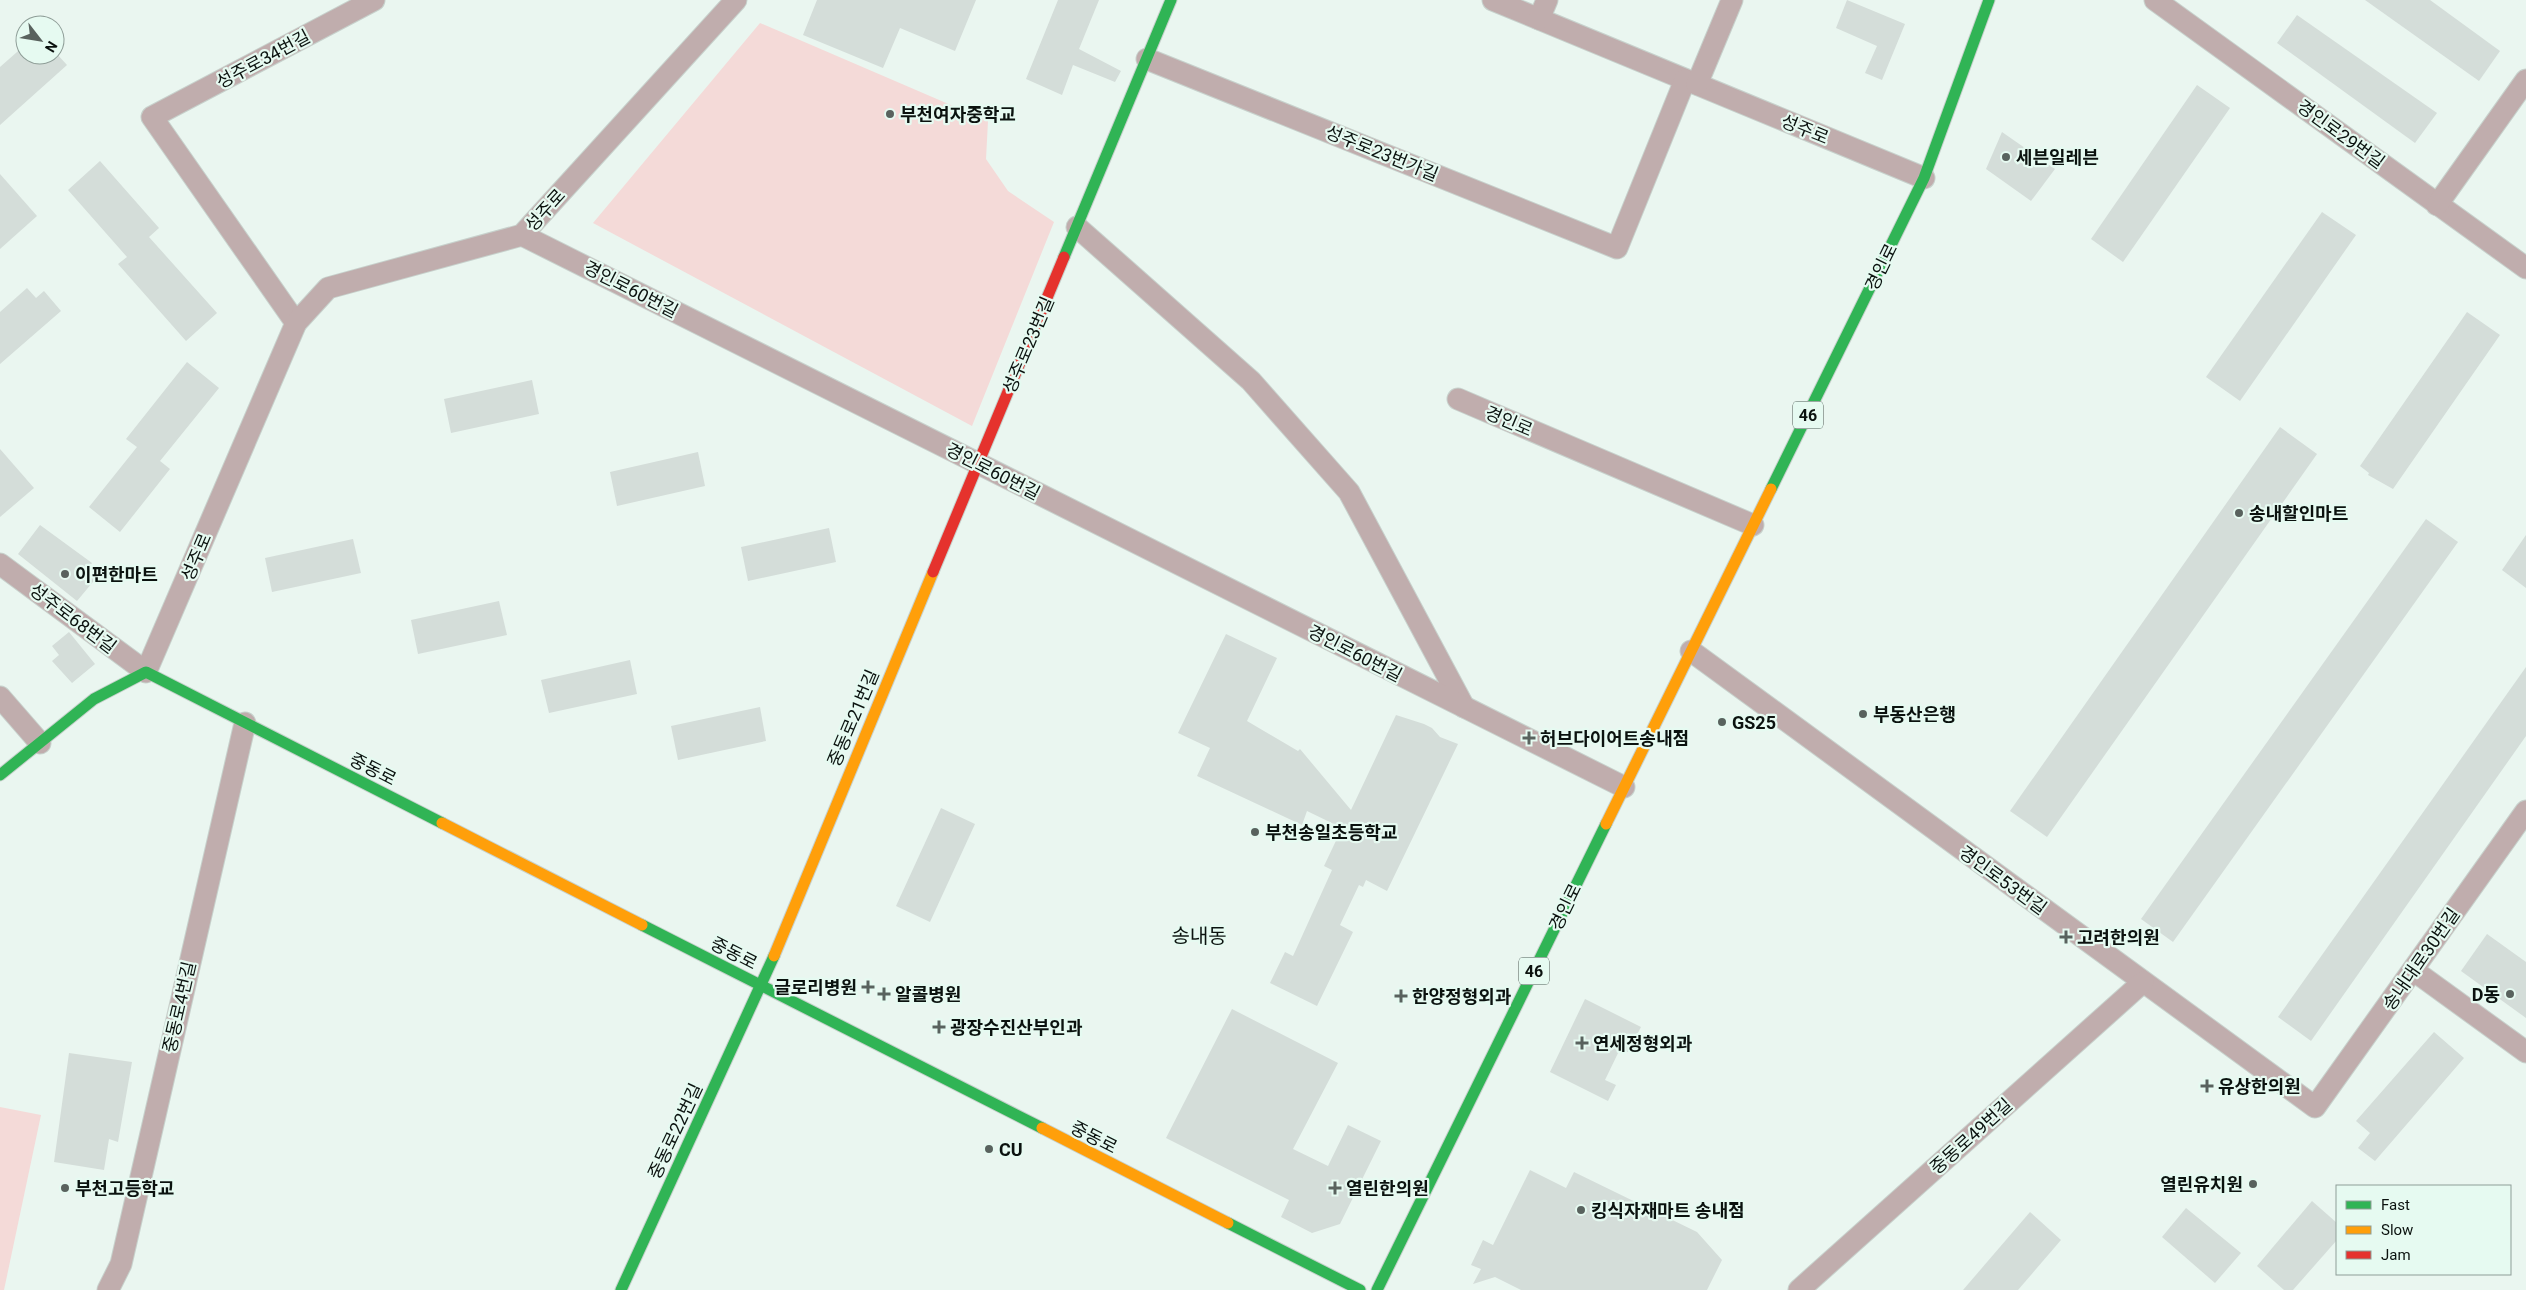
<svg xmlns="http://www.w3.org/2000/svg" width="2526" height="1290" viewBox="0 0 2526 1290" font-family="Roboto,'Noto Sans KR',sans-serif">
  <style>
    .green { fill: #f4dad8 }
    .building { fill: #d4ddd9 }
    .lines { fill: none; stroke-linecap: round; stroke-linejoin: round }
    .street-casing { stroke: #c7d1cc; stroke-width: 23 }
    .fast-casing { stroke: #c7d1cc; stroke-width: 13 }
    .slow-casing { stroke: #c7d1cc; stroke-width: 13 }
    .jam-casing { stroke: #c7d1cc; stroke-width: 13 }
    .street { stroke: #c0adad; stroke-width: 21 }
    .fast { stroke: #30b455; stroke-width: 11 }
    .slow { stroke: #ff9f0a; stroke-width: 11 }
    .jam { stroke: #e5322d; stroke-width: 11 }
    .poi-dot { fill: #59625e; stroke: #e6faf1; stroke-width: 2 }
    .labels { text-anchor: middle; dominant-baseline: central; stroke-width: 4.5; stroke-linejoin: round; paint-order: stroke }
    .shield { fill: #e6faf1; stroke: #4d5853; stroke-width: 1 }
    .shield-label { font-size: 16px; font-weight: bold; fill: #0b120f }
    .street-label { font-size: 18px; fill: #0b120f; stroke: #e6faf1 }
    .poi-label { font-size: 18px; font-weight: bold; fill: #0b120f; stroke: #e6faf1; text-anchor: start }
    .quarter-label { font-size: 20px; fill: #0b120f; stroke: #e6faf1 }
  </style>
  <rect width="100%" height="100%" fill="#eaf6f0"/>
  <g class="green">
    <path d="M 760,23 L 988,121 L 986,159 L 1008,191 L 1054,222 L 972,426 L 593,223 Z"/>
    <path d="M 0,1107 L 41,1115 L 4,1290 L 0,1290 Z"/>
  </g>
  <g class="building">
    <path d="M 817,0 L 976,0 L 955,51 L 900,28 L 883,68 L 803,35 Z"/>
    <path d="M 1058,0 L 1099,0 L 1079,49 L 1121,71 L 1115,82 L 1073,65 L 1062,95 L 1026,79 Z"/>
    <path d="M 1847,0 L 1905,24 L 1882,80 L 1865,73 L 1877,46 L 1836,28 Z"/>
    <path d="M 2365,0 L 2430,0 L 2500,51 L 2479,81 Z"/>
    <path d="M 2297,15 L 2437,113 L 2415,143 L 2277,43 Z"/>
    <path d="M 25,45 L 25,55 L 55,55 L 55,52 L 67,65 L 0,125 L 0,67 Z"/>
    <path d="M 2197,85 L 2230,108 L 2123,262 L 2091,239 Z"/>
    <path d="M 2002,132 L 2055,169 L 2031,201 L 1986,169 Z"/>
    <path d="M 100,161 L 159,228 L 149,237 L 217,313 L 186,341 L 118,264 L 127,257 L 68,190 Z"/>
    <path d="M 0,174 L 37,216 L 0,249 Z"/>
    <path d="M 2322,212 L 2356,235 L 2240,401 L 2206,377 Z"/>
    <path d="M 27,288 L 36,298 L 44,291 L 61,311 L 0,364 L 0,312 Z"/>
    <path d="M 2467,312 L 2500,335 L 2393,489 L 2368,475 L 2369,473 L 2360,466 Z"/>
    <path d="M 187,362 L 219,388 L 160,461 L 170,469 L 120,532 L 89,507 L 137,447 L 126,439 Z"/>
    <path d="M 532,380 L 539,414 L 451,433 L 444,399 Z"/>
    <path d="M 2280,427 L 2317,454 L 2047,837 L 2010,811 Z"/>
    <path d="M 0,449 L 34,488 L 0,517 Z"/>
    <path d="M 698,452 L 705,486 L 617,506 L 610,472 Z"/>
    <path d="M 2426,519 L 2458,542 L 2173,942 L 2141,919 Z"/>
    <path d="M 40,525 L 92,563 L 87,570 L 97,577 L 77,601 L 18,554 Z"/>
    <path d="M 829,528 L 836,562 L 748,581 L 741,547 Z"/>
    <path d="M 2526,535 L 2526,588 L 2502,570 Z"/>
    <path d="M 353,539 L 361,573 L 272,592 L 265,558 Z"/>
    <path d="M 499,601 L 507,635 L 418,654 L 411,620 Z"/>
    <path d="M 69,632 L 95,664 L 72,683 L 52,661 L 59,655 L 52,646 Z"/>
    <path d="M 1226,634 L 1277,658 L 1247,721 L 1298,751 L 1300,749 L 1351,810 L 1396,715 L 1424,724 L 1432,728 L 1440,737 L 1458,744 L 1387,891 L 1366,880 L 1363,887 L 1359,885 L 1340,925 L 1353,932 L 1317,1006 L 1270,983 L 1285,952 L 1293,956 L 1332,870 L 1324,866 L 1342,828 L 1307,811 L 1302,825 L 1197,776 L 1210,748 L 1178,733 Z"/>
    <path d="M 630,660 L 637,694 L 549,713 L 541,680 Z"/>
    <path d="M 2526,667 L 2526,736 L 2311,1041 L 2278,1017 Z"/>
    <path d="M 760,707 L 766,741 L 678,760 L 671,726 Z"/>
    <path d="M 941,808 L 975,824 L 930,922 L 896,906 Z"/>
    <path d="M 2487,934 L 2526,962 L 2526,1018 L 2461,971 Z"/>
    <path d="M 1585,999 L 1641,1027 L 1628,1052 L 1620,1049 L 1605,1080 L 1616,1085 L 1608,1101 L 1550,1072 Z"/>
    <path d="M 1232,1009 L 1338,1063 L 1293,1149 L 1328,1166 L 1348,1125 L 1381,1141 L 1340,1224 L 1312,1233 L 1281,1217 L 1289,1200 L 1166,1138 Z"/>
    <path d="M 2434,1032 L 2464,1058 L 2375,1161 L 2358,1148 L 2370,1133 L 2356,1121 Z"/>
    <path d="M 69,1053 L 132,1062 L 118,1142 L 109,1139 L 104,1170 L 54,1162 Z"/>
    <path d="M 1530,1170 L 1566,1188 L 1574,1172 L 1697,1232 L 1722,1260 L 1707,1290 L 1521,1290 L 1495,1277 L 1473,1284 L 1481,1269 L 1471,1265 L 1483,1240 L 1493,1245 Z"/>
    <path d="M 2312,1201 L 2337,1223 L 2337,1240 L 2293,1290 L 2284,1290 L 2257,1266 Z"/>
    <path d="M 2186,1208 L 2241,1253 L 2215,1283 L 2162,1237 Z"/>
    <path d="M 2030,1212 L 2061,1240 L 2018,1290 L 1963,1290 Z"/>
  </g>
  <g class="lines">
    <defs>
      <g id="street">
        <path d="M 1493,0 L 1924,178"/>
        <path d="M 2155,0 L 2526,268"/>
        <path d="M 1539,19 L 1547,0"/>
        <path d="M 1147,59 L 1617,248 L 1685,80"/>
        <path d="M 1697,84 L 1732,0"/>
        <path d="M 2437,205 L 2526,80"/>
        <path d="M 1077,227 L 1251,381 L 1349,492 L 1464,707"/>
        <path d="M 522,235 L 1624,787"/>
        <path d="M 296,323 L 152,117 L 374,0"/>
        <path d="M 1458,399 L 1753,525"/>
        <path d="M 0,564 L 146,672 L 296,323 L 328,288 L 522,235 L 736,0"/>
        <path d="M 1691,651 L 2315,1107 L 2526,811"/>
        <path d="M 0,697 L 40,743"/>
        <path d="M 2413,970 L 2526,1052"/>
        <path d="M 108,1290 L 121,1264 L 245,723"/>
        <path d="M 1799,1290 L 2143,982"/>
      </g>
      <g id="fast">
        <path d="M 1064,257 L 1171,0"/>
        <path d="M 1771,489 L 1924,178 L 1989,0"/>
        <path d="M 0,775 L 94,699 L 146,672 L 442,823"/>
        <path d="M 642,925 L 1042,1128"/>
        <path d="M 1228,1223 L 1360,1290"/>
        <path d="M 621,1290 L 774,956"/>
        <path d="M 1377,1290 L 1606,824"/>
      </g>
      <g id="slow">
        <path d="M 442,823 L 642,925"/>
        <path d="M 1606,824 L 1771,489"/>
        <path d="M 774,956 L 933,572"/>
        <path d="M 1042,1128 L 1228,1223"/>
      </g>
      <path id="jam" d="M 933,572 L 1064,257"/>
    </defs>
    <use href="#street" class="street-casing"/>
    <use href="#fast" class="fast-casing"/>
    <use href="#slow" class="slow-casing"/>
    <use href="#jam" class="jam-casing"/>
    <use href="#street" class="street"/>
    <use href="#fast" class="fast"/>
    <use href="#slow" class="slow"/>
    <use href="#jam" class="jam"/>
  </g>
  <g class="poi-dot">
    <circle cx="890" cy="114" r="5"/>
    <circle cx="2006" cy="157" r="5"/>
    <circle cx="2239" cy="513" r="5"/>
    <circle cx="65" cy="574" r="5"/>
    <circle cx="1863" cy="714" r="5"/>
    <circle cx="1722" cy="722" r="5"/>
    <path d="M1526.5 730.5h5v5h5v5h-5v5h-5v-5h-5v-5h5z"/>
    <circle cx="1255" cy="832" r="5"/>
    <path d="M2063.5 929.5h5v5h5v5h-5v5h-5v-5h-5v-5h5z"/>
    <path d="M865.5 979.5h5v5h5v5h-5v5h-5v-5h-5v-5h5z"/>
    <path d="M881.5 986.5h5v5h5v5h-5v5h-5v-5h-5v-5h5z"/>
    <circle cx="2510" cy="994" r="5"/>
    <path d="M1398.5 988.5h5v5h5v5h-5v5h-5v-5h-5v-5h5z"/>
    <path d="M936.5 1019.5h5v5h5v5h-5v5h-5v-5h-5v-5h5z"/>
    <path d="M1579.5 1035.5h5v5h5v5h-5v5h-5v-5h-5v-5h5z"/>
    <path d="M2204.5 1078.5h5v5h5v5h-5v5h-5v-5h-5v-5h5z"/>
    <circle cx="989" cy="1149" r="5"/>
    <circle cx="2253" cy="1184" r="5"/>
    <circle cx="65" cy="1188" r="5"/>
    <path d="M1332.5 1180.5h5v5h5v5h-5v5h-5v-5h-5v-5h5z"/>
    <circle cx="1581" cy="1210" r="5"/>
  </g>
  <g class="labels">
    <g class="shield">
      <rect x="1793" y="401.5" width="30" height="27" rx="4"/>
      <rect x="1519" y="957.5" width="30" height="27" rx="4"/>
    </g>
    <g class="shield-label">
      <text x="1808" y="415">46</text>
      <text x="1534" y="971">46</text>
    </g>
    <g class="street-label">
      <text transform="translate(263 59) rotate(-28)">성주로34번길</text>
      <text transform="translate(1805 129) rotate(22)">성주로</text>
      <text transform="translate(2341 134) rotate(36)">경인로29번길</text>
      <text transform="translate(1382 153) rotate(22)">성주로23번가길</text>
      <text transform="translate(545 210) rotate(-48)">성주로</text>
      <text transform="translate(1881 267) rotate(-64)">경인로</text>
      <text transform="translate(631 289) rotate(27)">경인로60번길</text>
      <text transform="translate(1028 345) rotate(-67)">성주로23번길</text>
      <text transform="translate(1509 421) rotate(23)">경인로</text>
      <text transform="translate(993 471) rotate(27)">경인로60번길</text>
      <text transform="translate(196 557) rotate(-67)">성주로</text>
      <text transform="translate(73 618) rotate(37)">성주로68번길</text>
      <text transform="translate(1355 653) rotate(27)">경인로60번길</text>
      <text transform="translate(853 718) rotate(-67)">중동로21번길</text>
      <text transform="translate(373 769) rotate(27)">중동로</text>
      <text transform="translate(2003 880) rotate(36)">경인로53번길</text>
      <text transform="translate(1565 907) rotate(-64)">경인로</text>
      <text transform="translate(734 953) rotate(27)">중동로</text>
      <text transform="translate(2421 959) rotate(-55)">송내대로30번길</text>
      <text transform="translate(179 1007) rotate(-77)">중동로4번길</text>
      <text transform="translate(675 1131) rotate(-65)">중동로22번길</text>
      <text transform="translate(1971 1136) rotate(-42)">중동로49번길</text>
      <text transform="translate(1094 1137) rotate(27)">중동로</text>
    </g>
    <g class="poi-label">
      <text x="900" y="114">부천여자중학교</text>
      <text x="2016" y="157">세븐일레븐</text>
      <text x="2249" y="513">송내할인마트</text>
      <text x="75" y="574">이편한마트</text>
      <text x="1873" y="714">부동산은행</text>
      <text x="1732" y="722">GS25</text>
      <text x="1540" y="738">허브다이어트송내점</text>
      <text x="1265" y="832">부천송일초등학교</text>
      <text x="2077" y="937">고려한의원</text>
      <text x="857" y="987" text-anchor="end">글로리병원</text>
      <text x="895" y="994">알콜병원</text>
      <text x="2500" y="994" text-anchor="end">D동</text>
      <text x="1412" y="996">한양정형외과</text>
      <text x="950" y="1027">광장수진산부인과</text>
      <text x="1593" y="1043">연세정형외과</text>
      <text x="2218" y="1086">유상한의원</text>
      <text x="999" y="1149">CU</text>
      <text x="2243" y="1184" text-anchor="end">열린유치원</text>
      <text x="75" y="1188">부천고등학교</text>
      <text x="1346" y="1188">열린한의원</text>
      <text x="1591" y="1210">킹식자재마트 송내점</text>
    </g>
    <g class="quarter-label">
      <text x="1199" y="936">송내동</text>
    </g>
  </g>
  <rect x="2336" y="1185" width="175" height="90" fill="#e6faf1" stroke="#8e9d97"/>
  <rect x="2346" y="1201" width="25" height="8" fill="#30b455" stroke="#8e9d97"/>
  <text x="2381" y="1210" font-size="15" fill="#0b120f">Fast</text>
  <rect x="2346" y="1226" width="25" height="8" fill="#ff9f0a" stroke="#8e9d97"/>
  <text x="2381" y="1235" font-size="15" fill="#0b120f">Slow</text>
  <rect x="2346" y="1251" width="25" height="8" fill="#e5322d" stroke="#8e9d97"/>
  <text x="2381" y="1260" font-size="15" fill="#0b120f">Jam</text>
  <g transform="translate(40 40) rotate(121)"><circle r="24" fill="#e6faf1" stroke="#8e9d97"/>
  <path d="M0-4L9 19L0 12L-9 19Z" fill="#59625e"/>
  <text y="-8" font-size="14" font-weight="bold" text-anchor="middle" fill="#0b120f">N</text>
  </g>
</svg>
